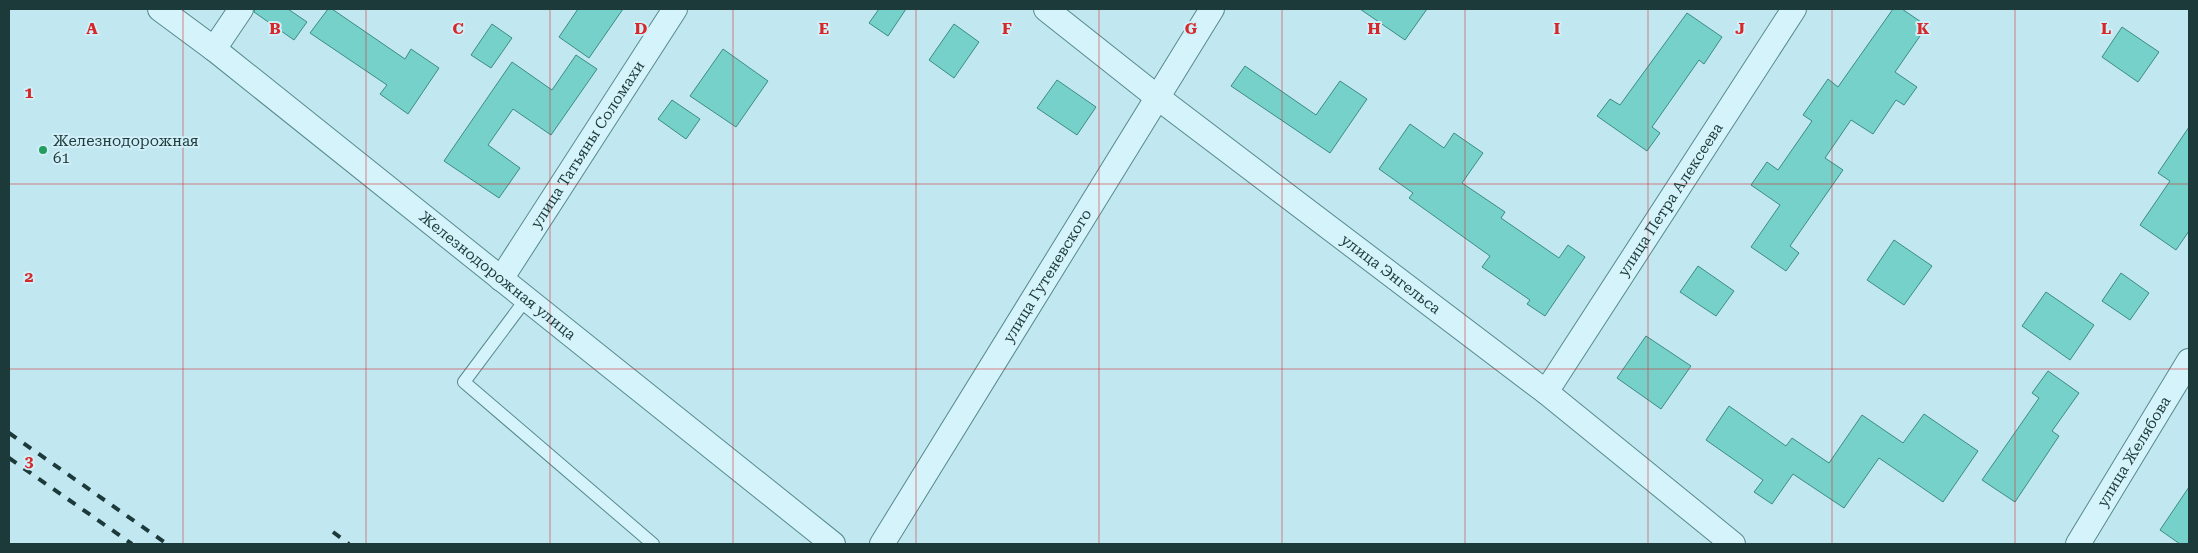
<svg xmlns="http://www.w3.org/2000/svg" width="2198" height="553" viewBox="0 0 2198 553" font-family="'Roboto Serif',serif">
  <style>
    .building { fill: #75d1c9; stroke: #3c8c84 }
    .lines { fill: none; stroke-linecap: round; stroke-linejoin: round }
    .lane-casing { stroke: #578a8b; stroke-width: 14 }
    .street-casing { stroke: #578a8b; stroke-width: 26 }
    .lane { stroke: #d5f3fb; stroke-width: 12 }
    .street { stroke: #d5f3fb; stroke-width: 24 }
    .rail { stroke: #1d3a3a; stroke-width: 4; stroke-dasharray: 9 9; stroke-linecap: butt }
    .grid { fill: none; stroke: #d62828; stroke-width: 1; stroke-opacity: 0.55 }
    .poi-dot { fill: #249e60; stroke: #d1eff8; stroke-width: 2 }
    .labels { text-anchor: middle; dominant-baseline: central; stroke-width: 4; stroke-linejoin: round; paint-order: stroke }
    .poi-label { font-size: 15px; fill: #1d3a3a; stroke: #d1eff8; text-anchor: start }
    .street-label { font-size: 15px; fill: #1d3a3a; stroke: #d1eff8 }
    .grid-label { font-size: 16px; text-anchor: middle; font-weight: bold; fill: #d62828; stroke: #d1eff8; stroke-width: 4; stroke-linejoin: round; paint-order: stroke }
  </style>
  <rect width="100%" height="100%" fill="#c1e7f1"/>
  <g class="building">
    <path d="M 255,9 L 288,9 L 307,22 L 294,40 L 254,12 Z"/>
    <path d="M 328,9 L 332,9 L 405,59 L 411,49 L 439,68 L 408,114 L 380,94 L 387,85 L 310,33 Z"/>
    <path d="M 578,9 L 623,9 L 589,58 L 559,37 Z"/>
    <path d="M 879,9 L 906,9 L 888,36 L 869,23 Z"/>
    <path d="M 1360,9 L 1427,9 L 1405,40 Z"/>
    <path d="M 1893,9 L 1902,9 L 1927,26 L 1895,72 L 1917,87 L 1904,105 L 1896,100 L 1873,134 L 1851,120 L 1825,158 L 1843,170 L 1790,246 L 1799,253 L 1786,271 L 1751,247 L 1780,205 L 1751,185 L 1767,162 L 1778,170 L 1812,121 L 1803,115 L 1828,79 L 1838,87 Z"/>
    <path d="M 1687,13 L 1722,37 L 1704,64 L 1699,60 L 1652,127 L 1660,133 L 1647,151 L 1597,116 L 1610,99 L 1620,105 Z"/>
    <path d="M 492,24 L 512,38 L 491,68 L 471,55 Z"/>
    <path d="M 954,24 L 979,42 L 954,78 L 929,60 Z"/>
    <path d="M 2122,27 L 2159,52 L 2138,82 L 2102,57 Z"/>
    <path d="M 723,49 L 768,81 L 736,127 L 690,96 Z"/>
    <path d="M 576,55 L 597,69 L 551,135 L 513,109 L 488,145 L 520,168 L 499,198 L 444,161 L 512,62 L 552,90 Z"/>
    <path d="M 1245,66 L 1316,115 L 1340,81 L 1367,99 L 1330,153 L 1231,86 Z"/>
    <path d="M 1057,80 L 1096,107 L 1077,135 L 1037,108 Z"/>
    <path d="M 672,100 L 700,119 L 686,139 L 658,119 Z"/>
    <path d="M 1410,124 L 1444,148 L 1454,133 L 1483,153 L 1462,183 L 1505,212 L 1501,218 L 1559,258 L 1568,245 L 1585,257 L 1545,316 L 1527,304 L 1530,300 L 1482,267 L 1490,256 L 1409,198 L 1413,193 L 1379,169 Z"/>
    <path d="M 2189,127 L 2189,231 L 2176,250 L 2140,225 L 2170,181 L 2158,173 Z"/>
    <path d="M 1894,240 L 1932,266 L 1904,305 L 1867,280 Z"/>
    <path d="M 1698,266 L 1734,291 L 1716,316 L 1680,292 Z"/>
    <path d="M 2121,273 L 2149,293 L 2130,320 L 2102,301 Z"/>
    <path d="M 2046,292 L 2094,325 L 2070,360 L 2022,326 Z"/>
    <path d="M 1646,336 L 1691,366 L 1661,409 L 1617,378 Z"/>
    <path d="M 2048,371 L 2079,393 L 2052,431 L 2059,436 L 2015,502 L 1982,480 L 2039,398 L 2032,393 Z"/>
    <path d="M 1729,406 L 1786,446 L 1792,438 L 1829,463 L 1862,415 L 1903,443 L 1924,414 L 1978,451 L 1943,502 L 1879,458 L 1844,508 L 1793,474 L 1772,504 L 1754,492 L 1763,480 L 1706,440 Z"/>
    <path d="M 2189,487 L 2189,544 L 2180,544 L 2160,530 Z"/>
  </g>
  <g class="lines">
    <defs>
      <path id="lane" d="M 526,299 L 464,382 L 653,544"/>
      <g id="street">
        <path id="s1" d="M 160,9 L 214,49 L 833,544"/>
        <path id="s2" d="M 1046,9 L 1157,97 L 1546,392 L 1733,544"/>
        <path d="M 214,49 L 241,9"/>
        <path id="s3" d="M 501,279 L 675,9"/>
        <path id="s4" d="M 1546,392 L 1794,9"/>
        <path id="s5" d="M 882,544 L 1212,9"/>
        <path id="s6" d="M 2078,544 L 2189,361"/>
      </g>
    </defs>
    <use href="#lane" class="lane-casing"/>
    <use href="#street" class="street-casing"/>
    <use href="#lane" class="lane"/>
    <use href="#street" class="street"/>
    <g class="rail">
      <path d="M 9,433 L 167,544"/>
      <path d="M 9,458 L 132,544"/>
      <path d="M 333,532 L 349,544"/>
    </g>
  </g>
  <path class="grid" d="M 183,9 L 183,544M 366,9 L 366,544M 550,9 L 550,544M 733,9 L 733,544M 916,9 L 916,544M 1099,9 L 1099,544M 1282,9 L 1282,544M 1465,9 L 1465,544M 1648,9 L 1648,544M 1832,9 L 1832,544M 2015,9 L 2015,544M 9,184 L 2189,184M 9,369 L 2189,369"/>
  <circle class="poi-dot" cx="43" cy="150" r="5"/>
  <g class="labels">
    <g class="poi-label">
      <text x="53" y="141">Железнодорожная<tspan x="53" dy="17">61</tspan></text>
    </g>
    <g class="street-label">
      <text stroke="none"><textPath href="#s3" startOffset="160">улица Татьяны Соломахи</textPath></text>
      <text stroke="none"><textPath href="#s4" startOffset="229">улица Петра Алексеева</textPath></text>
      <text stroke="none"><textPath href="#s2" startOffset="435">улица Энгельса</textPath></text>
      <text stroke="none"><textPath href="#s1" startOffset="430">Железнодорожная улица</textPath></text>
      <text stroke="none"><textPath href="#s5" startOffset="315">улица Гутеневского</textPath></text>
      <text stroke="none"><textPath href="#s6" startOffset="108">улица Желябова</textPath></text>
    </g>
  </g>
  <g class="grid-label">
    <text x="92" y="34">A</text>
    <text x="275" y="34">B</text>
    <text x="458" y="34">C</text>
    <text x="641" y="34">D</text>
    <text x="824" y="34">E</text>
    <text x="1007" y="34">F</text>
    <text x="1191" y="34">G</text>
    <text x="1374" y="34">H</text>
    <text x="1557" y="34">I</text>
    <text x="1740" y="34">J</text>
    <text x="1923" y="34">K</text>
    <text x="2106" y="34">L</text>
    <text x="29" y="98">1</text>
    <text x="29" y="282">2</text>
    <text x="29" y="467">3</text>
  </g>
  <rect width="2198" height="553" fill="none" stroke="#1d3a3a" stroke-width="20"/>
</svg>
